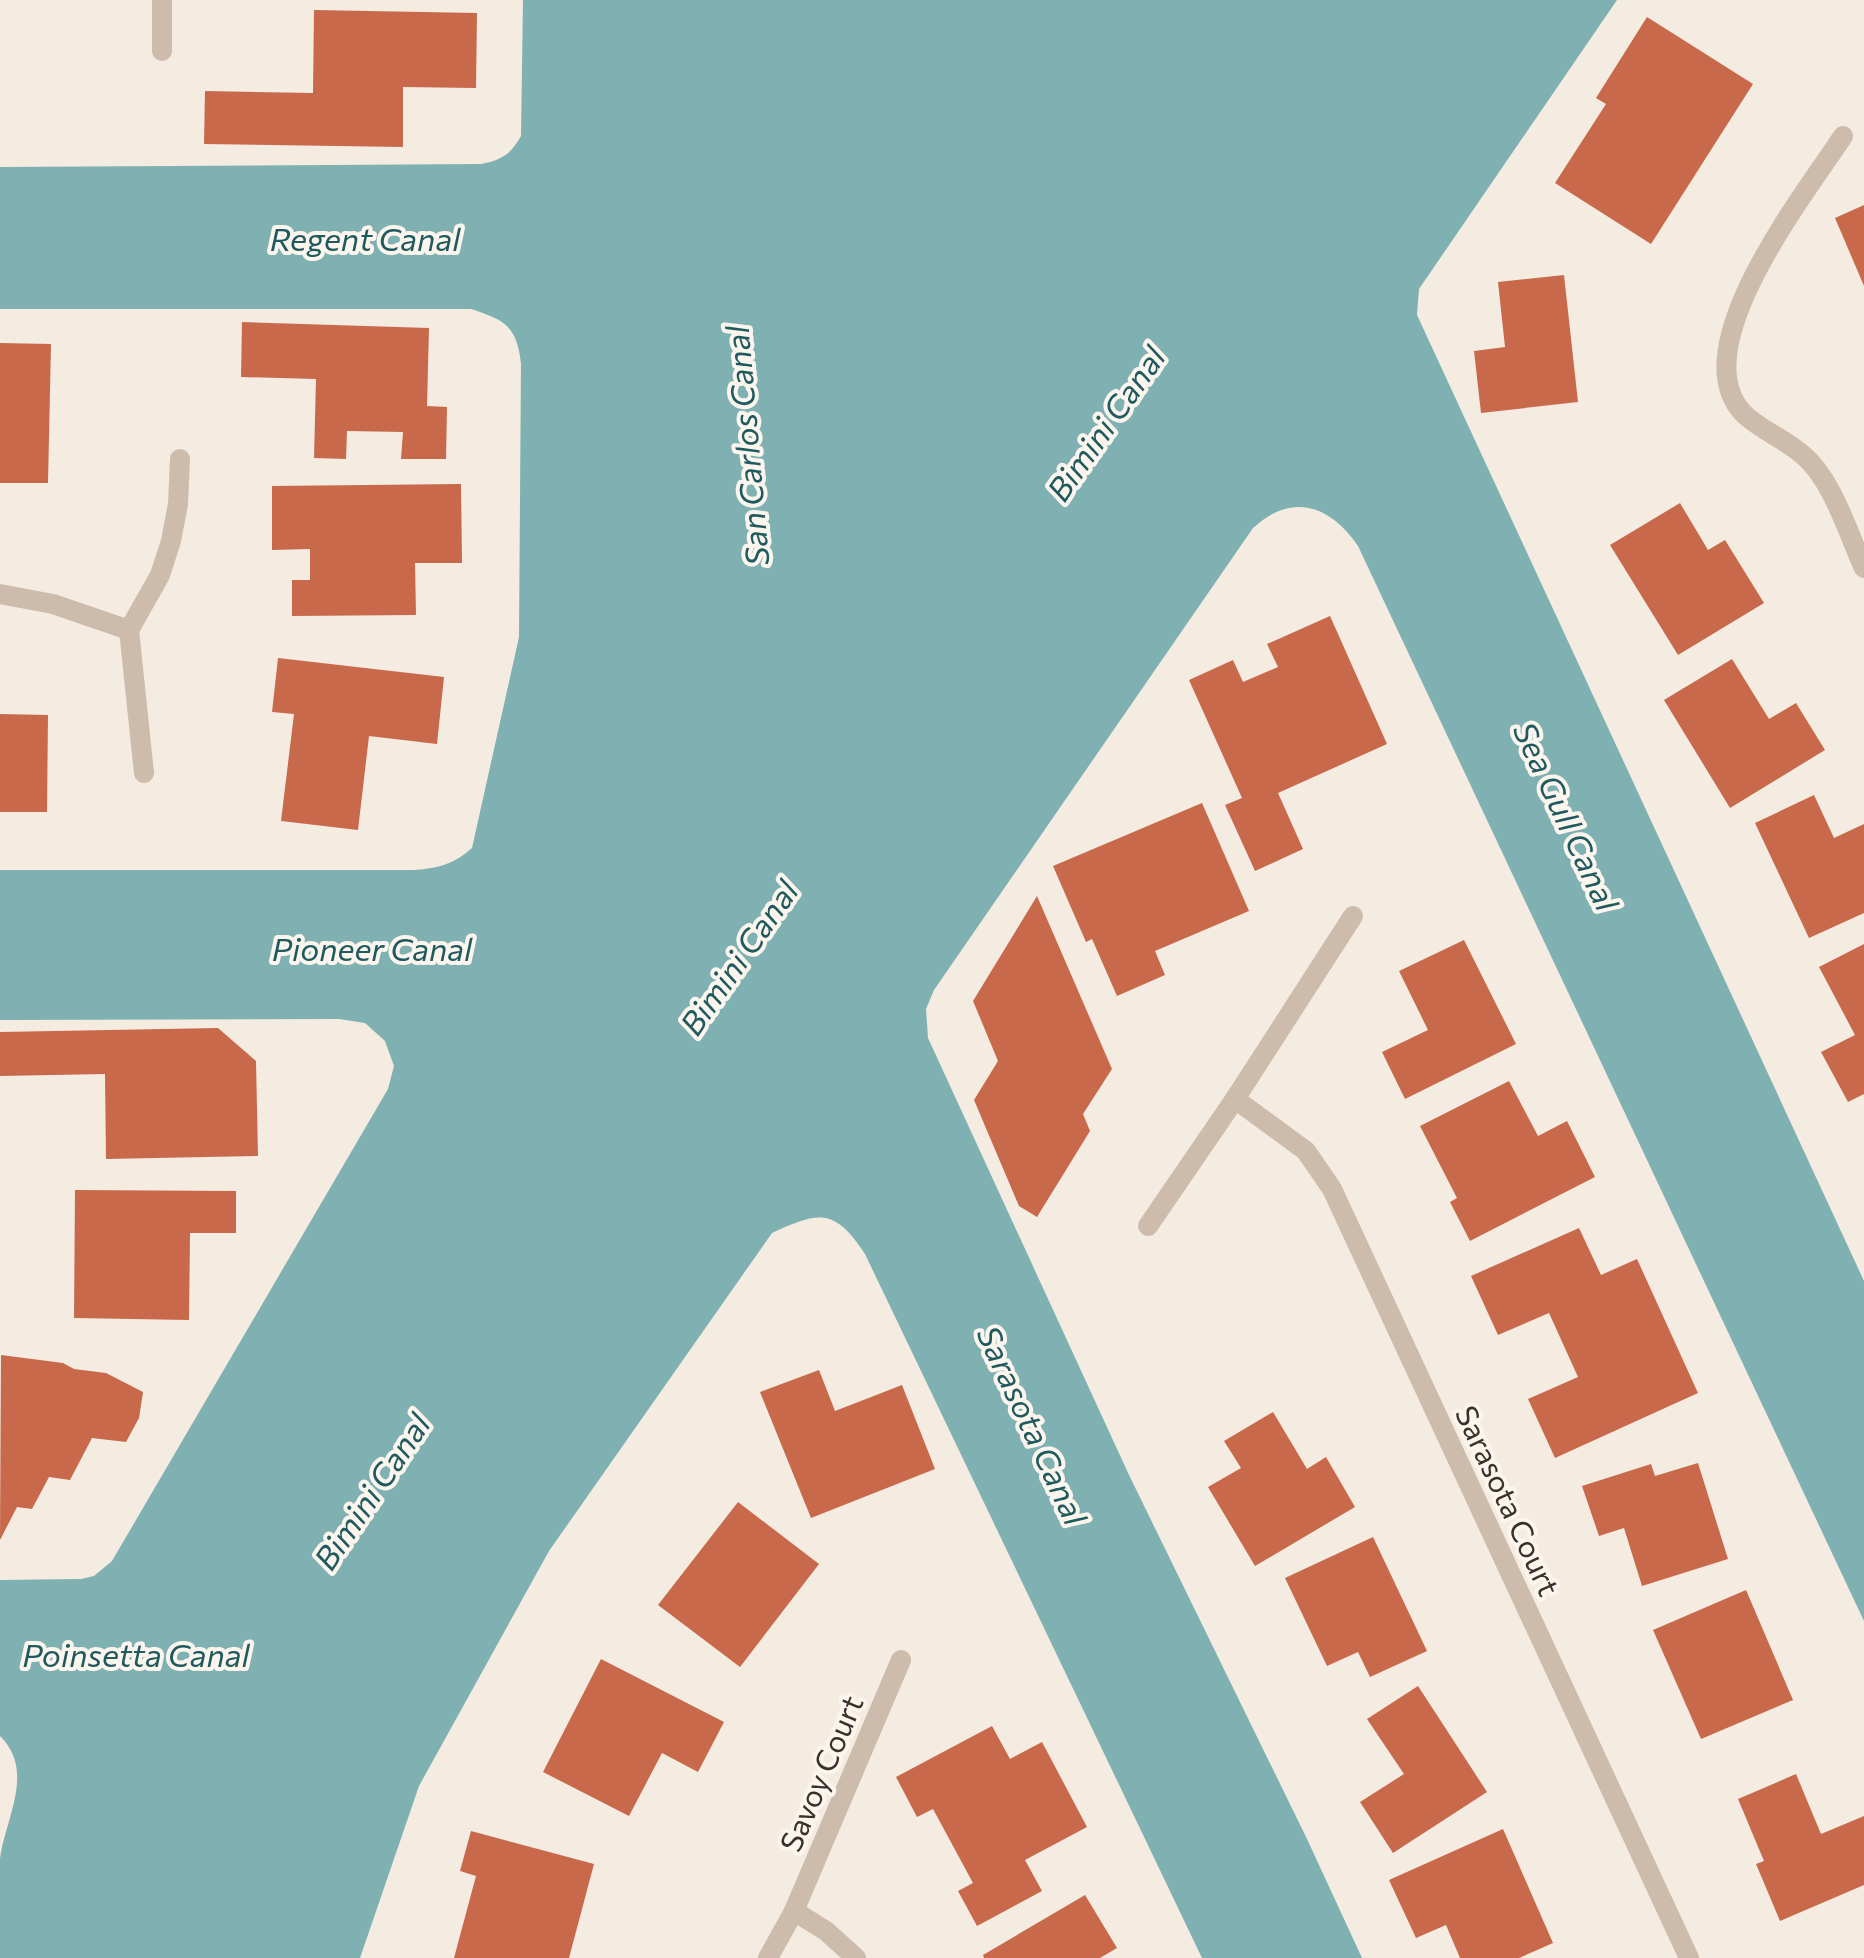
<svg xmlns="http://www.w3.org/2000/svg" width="1864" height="1958" viewBox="0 0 1864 1958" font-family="Commissioner,sans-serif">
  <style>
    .water { fill: #7fb0b2 }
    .building { fill: #c8694b }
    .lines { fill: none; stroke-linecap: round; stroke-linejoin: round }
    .minor { stroke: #cdbbac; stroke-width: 20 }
    .labels { text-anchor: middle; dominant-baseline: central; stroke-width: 8; stroke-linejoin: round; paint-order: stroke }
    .street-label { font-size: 30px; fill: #3b302b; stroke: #fbf5ee }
    .water-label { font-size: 32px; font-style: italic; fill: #1f5a5e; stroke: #fbf5ee }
  </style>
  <rect width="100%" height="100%" fill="#f4ebe1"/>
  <path class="water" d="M 523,0 L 1617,0 L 1419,289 L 1417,315 L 1864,1281 L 1864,1621 L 1358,546 C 1330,505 1292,492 1253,528 L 934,990 L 926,1009 L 928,1038 L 1129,1475 L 1307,1839 L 1362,1958 L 1202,1958 L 865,1254 C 835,1208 819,1211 772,1233 L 549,1551 L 419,1786 L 360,1958 L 0,1958 C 0,1926 0,1891 0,1859 C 5,1819 36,1771 0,1736 L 0,1580 L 81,1579 L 94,1576 L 112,1561 L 388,1089 L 394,1066 L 385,1041 L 365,1023 L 339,1019 L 0,1020 L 0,870 L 415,870 C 439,868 454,864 472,848 L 519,637 L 521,364 C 517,326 505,320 471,309 L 0,309 L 0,167 L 481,164 C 502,160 511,154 521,136 Z"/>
  <g class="building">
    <path d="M 314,10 L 477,13 L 476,88 L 403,87 L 403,147 L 204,144 L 205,91 L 313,93 Z"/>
    <path d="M 1647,17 L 1753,84 L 1651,244 L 1555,183 L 1606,104 L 1596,98 Z"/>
    <path d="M 1864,205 L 1864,286 L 1835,218 Z"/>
    <path d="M 1564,275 L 1578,402 L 1481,413 L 1474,351 L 1505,347 L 1498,282 Z"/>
    <path d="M 242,322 L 429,328 L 427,406 L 447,407 L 446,459 L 401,459 L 403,432 L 347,431 L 346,459 L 314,458 L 316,379 L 241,377 Z"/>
    <path d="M 0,343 L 51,344 L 48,483 L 0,483 Z"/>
    <path d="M 461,484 L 462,563 L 415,563 L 416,615 L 292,616 L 292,580 L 310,580 L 310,549 L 272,550 L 272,486 Z"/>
    <path d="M 1680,503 L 1708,550 L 1725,540 L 1764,603 L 1678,655 L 1610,545 Z"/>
    <path d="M 1330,616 L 1387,744 L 1278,793 L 1303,849 L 1255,871 L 1225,805 L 1242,798 L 1189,680 L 1233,660 L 1243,682 L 1278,667 L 1267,644 Z"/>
    <path d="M 278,658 L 444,677 L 437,744 L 369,736 L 358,830 L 281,821 L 294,714 L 272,712 Z"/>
    <path d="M 1732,659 L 1769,719 L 1796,703 L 1825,750 L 1730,808 L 1664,700 Z"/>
    <path d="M 0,714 L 48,715 L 47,812 L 0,812 Z"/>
    <path d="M 1814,795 L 1834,838 L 1864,824 L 1864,913 L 1809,938 L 1755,823 Z"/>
    <path d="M 1202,803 L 1249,911 L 1155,951 L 1165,975 L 1117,996 L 1092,939 L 1086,942 L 1053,866 Z"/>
    <path d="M 1037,896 L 1112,1069 L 1083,1114 L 1090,1131 L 1037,1217 L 1019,1206 L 974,1100 L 998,1061 L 973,1001 Z"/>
    <path d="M 1464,940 L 1516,1044 L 1405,1099 L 1382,1052 L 1428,1030 L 1399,971 Z"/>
    <path d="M 1864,944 L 1864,1094 L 1848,1102 L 1821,1052 L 1855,1035 L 1819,967 Z"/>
    <path d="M 218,1028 L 256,1061 L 258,1156 L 106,1159 L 105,1074 L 0,1076 L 0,1032 Z"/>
    <path d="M 1509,1081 L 1538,1136 L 1567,1121 L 1595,1177 L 1470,1241 L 1450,1202 L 1457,1198 L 1420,1126 Z"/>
    <path d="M 75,1190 L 236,1191 L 236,1233 L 190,1233 L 189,1320 L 74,1318 Z"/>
    <path d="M 1579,1228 L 1601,1275 L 1637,1259 L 1698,1393 L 1555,1458 L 1528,1399 L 1578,1377 L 1549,1313 L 1498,1335 L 1471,1276 Z"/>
    <path d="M 1,1355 L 63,1363 L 74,1369 L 106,1373 L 143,1392 L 139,1418 L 126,1442 L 92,1438 L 70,1480 L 49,1477 L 32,1509 L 17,1507 L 0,1540 Z"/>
    <path d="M 819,1370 L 835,1411 L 902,1385 L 935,1469 L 811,1518 L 760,1392 Z"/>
    <path d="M 1273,1412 L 1307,1469 L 1326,1457 L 1355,1507 L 1255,1566 L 1208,1487 L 1241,1468 L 1224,1441 Z"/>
    <path d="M 1698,1463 L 1728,1559 L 1642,1586 L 1624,1528 L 1599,1536 L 1582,1486 L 1651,1464 L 1655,1476 Z"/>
    <path d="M 738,1502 L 819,1564 L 740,1667 L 658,1605 Z"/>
    <path d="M 1373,1537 L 1427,1651 L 1370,1677 L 1358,1652 L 1327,1666 L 1285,1578 Z"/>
    <path d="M 1746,1590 L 1793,1700 L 1701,1739 L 1653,1630 Z"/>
    <path d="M 601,1659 L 724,1722 L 698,1772 L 662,1753 L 629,1816 L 543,1772 Z"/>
    <path d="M 1418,1686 L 1487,1792 L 1393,1853 L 1360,1802 L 1404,1774 L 1367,1719 Z"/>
    <path d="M 992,1726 L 1010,1759 L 1042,1742 L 1087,1827 L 1025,1860 L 1042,1891 L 977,1926 L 958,1891 L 973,1883 L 933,1809 L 917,1817 L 896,1777 Z"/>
    <path d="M 1796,1774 L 1821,1834 L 1864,1816 L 1864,1885 L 1780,1921 L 1756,1864 L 1764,1861 L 1738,1799 Z"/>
    <path d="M 1503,1829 L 1553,1943 L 1519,1958 L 1460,1958 L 1446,1925 L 1416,1938 L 1389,1880 Z"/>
    <path d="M 471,1831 L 594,1864 L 569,1958 L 454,1958 L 476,1876 L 460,1871 Z"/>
    <path d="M 1085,1895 L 1117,1948 L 1100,1958 L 984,1958 L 983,1955 Z"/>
  </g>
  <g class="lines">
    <g class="minor">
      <path d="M 162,0 L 162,51"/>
      <path d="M 1843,136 C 1806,193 1682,348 1743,413 C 1760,430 1785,439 1803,455 C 1832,479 1848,533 1864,568"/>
      <path d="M 0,594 L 53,604 L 129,630"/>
      <path d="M 144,773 L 129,630 L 160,575 L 171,541 L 178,504 L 180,459"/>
      <path d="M 1235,1099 L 1306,1151 L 1332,1189 L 1689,1958"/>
      <path d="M 1148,1226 L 1235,1099 L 1353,916"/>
      <path d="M 794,1911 L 826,1931 L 856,1958"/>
      <path d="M 768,1958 L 794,1911 L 901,1660"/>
    </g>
  </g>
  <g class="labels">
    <g class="street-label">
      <text transform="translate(1509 1500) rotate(65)">Sarasota Court</text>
      <text transform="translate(820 1773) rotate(-67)">Savoy Court</text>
    </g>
    <g class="water-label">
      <text x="365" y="238">Regent Canal</text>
      <text transform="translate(1105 423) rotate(-55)">Bimini Canal</text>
      <text transform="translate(746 446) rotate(-95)">San Carlos Canal</text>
      <text transform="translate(1567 816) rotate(65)">Sea Gull Canal</text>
      <text x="372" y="948">Pioneer Canal</text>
      <text transform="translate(738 957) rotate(-55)">Bimini Canal</text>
      <text transform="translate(1033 1425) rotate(65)">Sarasota Canal</text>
      <text transform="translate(371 1491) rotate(-56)">Bimini Canal</text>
      <text x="136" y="1654">Poinsetta Canal</text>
    </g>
  </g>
</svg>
